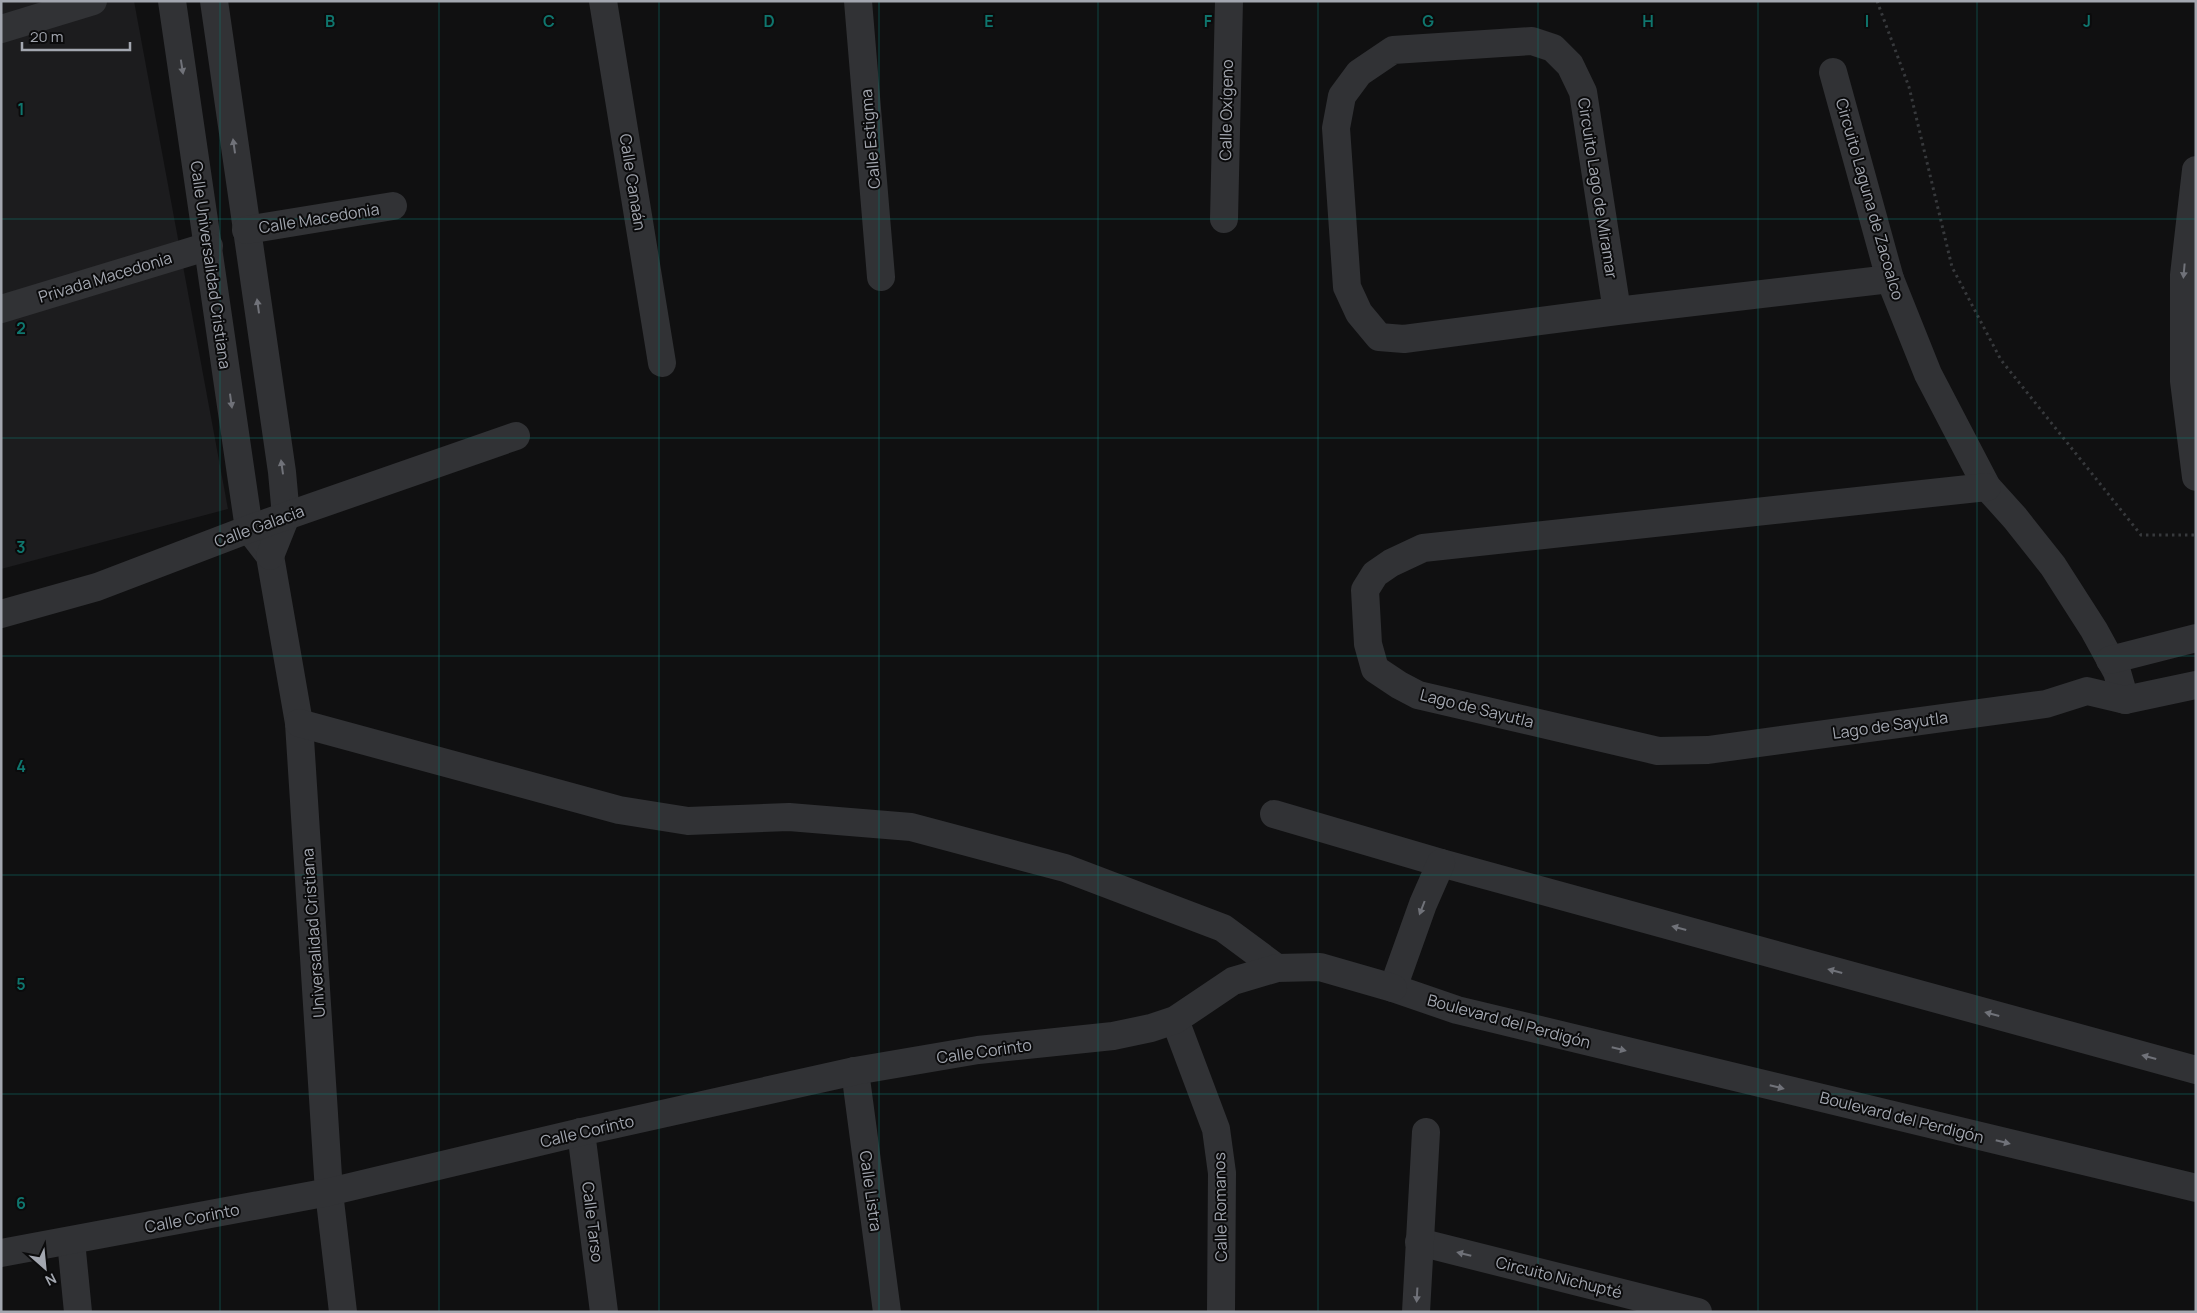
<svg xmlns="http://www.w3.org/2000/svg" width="2197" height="1313" viewBox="0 0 2197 1313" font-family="Manrope,sans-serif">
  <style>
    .built { fill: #1c1c1e }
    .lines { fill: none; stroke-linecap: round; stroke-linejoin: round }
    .path { stroke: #37393c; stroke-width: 3; stroke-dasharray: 2.5 4; stroke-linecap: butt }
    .minor { stroke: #313235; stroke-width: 28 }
    .oneway { fill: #707279 }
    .grid { fill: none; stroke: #0f766e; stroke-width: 1; stroke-opacity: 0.55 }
    .labels { text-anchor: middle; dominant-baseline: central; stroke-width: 4; stroke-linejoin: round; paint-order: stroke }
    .street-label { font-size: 16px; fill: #a3a7b0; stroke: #0b0b0c }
    .grid-label { font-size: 16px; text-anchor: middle; font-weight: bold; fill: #0f766e; stroke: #0b0b0c; stroke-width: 4; stroke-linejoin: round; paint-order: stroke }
  </style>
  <rect width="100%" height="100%" fill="#101011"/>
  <path class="built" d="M 1,1 L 134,1 L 228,509 L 1,569 Z"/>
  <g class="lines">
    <path class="path" d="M 1877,1 L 1909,87 L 1952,267 L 2001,360 L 2141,535 L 2196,535"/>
    <g class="minor">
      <path d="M 172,1 L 249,529 L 270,556 L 299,723 L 329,1192 L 343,1312"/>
      <path d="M 214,1 L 282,472 L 286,516 L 270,556"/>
      <path d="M 603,1 L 662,363"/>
      <path d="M 858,1 L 881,277"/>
      <path d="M 1,29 L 93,1"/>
      <path d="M 1833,72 L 1890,279 L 1928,374 L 1987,487 L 2015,518 L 2053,566 L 2094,630 L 2117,672 L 2125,700"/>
      <path d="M 2196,170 L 2184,275 L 2184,381 L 2196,477"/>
      <path d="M 1224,219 L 1229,1"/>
      <path d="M 246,230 L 393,206"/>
      <path d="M 1,309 L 209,246"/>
      <path d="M 1617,311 L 1583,92 L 1570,65 L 1553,48 L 1532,41 L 1393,50 L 1359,73 L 1342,96 L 1336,128 L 1347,287 L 1359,313 L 1379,337 L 1404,339 L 1617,311 L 1890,279"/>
      <path d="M 1987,487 L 1423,548 L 1391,563 L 1375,574 L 1365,590 L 1368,644 L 1375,669 L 1399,685 L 1418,695 L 1658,751 L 1708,750 L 2046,704 L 2087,691 L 2125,700 L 2196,685"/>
      <path d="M 1,614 L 97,587 L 249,529 L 516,436"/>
      <path d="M 2110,660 L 2196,638"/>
      <path d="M 299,723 L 619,810 L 688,821 L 789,817 L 911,827 L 1065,868 L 1223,928 L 1277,968"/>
      <path d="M 1274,814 L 1441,863 L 2196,1070"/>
      <path d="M 1441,863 L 1423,904 L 1393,988 L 1457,1010 L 2196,1188"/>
      <path d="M 1175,1020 L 1216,1129 L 1222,1173 L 1221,1312"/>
      <path d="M 855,1071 L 887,1312"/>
      <path d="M 581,1132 L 604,1312"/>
      <path d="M 71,1241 L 78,1312"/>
      <path d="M 1419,1242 L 1698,1312"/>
      <path d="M 1,1253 L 329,1192 L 581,1132 L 855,1071 L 978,1050 L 1113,1036 L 1151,1028 L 1175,1020 L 1233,981 L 1277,968 L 1320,967 L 1393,988"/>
      <path d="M 1416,1312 L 1426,1132"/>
    </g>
  </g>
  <defs><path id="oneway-solid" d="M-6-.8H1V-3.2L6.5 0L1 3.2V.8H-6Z" transform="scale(1.25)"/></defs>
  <g class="oneway">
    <use href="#oneway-solid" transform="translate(182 67) rotate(81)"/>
    <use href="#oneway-solid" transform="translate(234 146) rotate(-98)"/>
    <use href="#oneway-solid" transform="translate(2184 271) rotate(95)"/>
    <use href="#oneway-solid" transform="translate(258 306) rotate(-98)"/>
    <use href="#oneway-solid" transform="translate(231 401) rotate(82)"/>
    <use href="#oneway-solid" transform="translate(282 467) rotate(-98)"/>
    <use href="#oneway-solid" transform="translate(1422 908) rotate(111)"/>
    <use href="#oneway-solid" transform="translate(1679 928) rotate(-165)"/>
    <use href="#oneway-solid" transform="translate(1835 971) rotate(-165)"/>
    <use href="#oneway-solid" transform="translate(1992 1014) rotate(-165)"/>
    <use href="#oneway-solid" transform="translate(1619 1049) rotate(14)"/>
    <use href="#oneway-solid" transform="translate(2149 1057) rotate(-165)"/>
    <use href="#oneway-solid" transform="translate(1777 1087) rotate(14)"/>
    <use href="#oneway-solid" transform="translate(2003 1142) rotate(14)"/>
    <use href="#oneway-solid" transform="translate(1464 1254) rotate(-166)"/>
    <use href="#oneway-solid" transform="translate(1417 1295) rotate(93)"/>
  </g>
  <path class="grid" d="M 220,1 L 220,1312M 439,1 L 439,1312M 659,1 L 659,1312M 879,1 L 879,1312M 1098,1 L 1098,1312M 1318,1 L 1318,1312M 1538,1 L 1538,1312M 1758,1 L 1758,1312M 1977,1 L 1977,1312M 1,219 L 2196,219M 1,438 L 2196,438M 1,656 L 2196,656M 1,875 L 2196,875M 1,1094 L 2196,1094"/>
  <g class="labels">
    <g class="street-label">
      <text transform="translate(1226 110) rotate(-89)">Calle Oxígeno</text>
      <text transform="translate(870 139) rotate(-95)">Calle Estigma</text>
      <text transform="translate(633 182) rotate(81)">Calle Canaán</text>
      <text transform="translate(1598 188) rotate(81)">Circuito Lago de Miramar</text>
      <text transform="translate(1870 199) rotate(74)">Circuito Laguna de Zacoalco</text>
      <text transform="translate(319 218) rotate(-9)">Calle Macedonia</text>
      <text transform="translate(211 265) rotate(82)">Calle Universalidad Cristiana</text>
      <text transform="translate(105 277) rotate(-17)">Privada Macedonia</text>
      <text transform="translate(259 526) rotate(-20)">Calle Galacia</text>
      <text transform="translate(1477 708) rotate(14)">Lago de Sayutla</text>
      <text transform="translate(1890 725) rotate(-8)">Lago de Sayutla</text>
      <text transform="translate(313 933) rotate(-94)">Universalidad Cristiana</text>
      <text transform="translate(1509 1021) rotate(15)">Boulevard del Perdigón</text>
      <text transform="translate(984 1051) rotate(-8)">Calle Corinto</text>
      <text transform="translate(1902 1117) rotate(14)">Boulevard del Perdigón</text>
      <text transform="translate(587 1131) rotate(-13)">Calle Corinto</text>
      <text transform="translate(871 1191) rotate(82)">Calle Listra</text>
      <text transform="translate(1220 1207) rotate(-91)">Calle Romanos</text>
      <text transform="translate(192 1218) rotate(-11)">Calle Corinto</text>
      <text transform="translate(593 1222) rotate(83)">Calle Tarso</text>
      <text transform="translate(1559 1277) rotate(14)">Circuito Nichupté</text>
    </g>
  </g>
  <g class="grid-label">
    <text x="330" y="27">B</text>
    <text x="549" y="27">C</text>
    <text x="769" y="27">D</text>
    <text x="989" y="27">E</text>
    <text x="1208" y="27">F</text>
    <text x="1428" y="27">G</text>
    <text x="1648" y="27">H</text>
    <text x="1867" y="27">I</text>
    <text x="2087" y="27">J</text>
    <text x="21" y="115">1</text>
    <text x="21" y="334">2</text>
    <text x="21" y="553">3</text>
    <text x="21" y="772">4</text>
    <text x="21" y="990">5</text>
    <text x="21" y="1209">6</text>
  </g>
  <rect width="2197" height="1313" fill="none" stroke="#a3a7b0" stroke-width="5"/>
  <g transform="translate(45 1268) rotate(153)" stroke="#0b0b0c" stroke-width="4" paint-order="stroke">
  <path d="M0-4L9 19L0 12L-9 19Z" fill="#a3a7b0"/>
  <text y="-8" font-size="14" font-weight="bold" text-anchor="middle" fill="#a3a7b0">N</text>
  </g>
  <path d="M22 42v8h108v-8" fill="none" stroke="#a3a7b0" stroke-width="2.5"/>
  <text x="30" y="42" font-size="15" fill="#a3a7b0" stroke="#0b0b0c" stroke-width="4" paint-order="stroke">20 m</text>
</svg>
